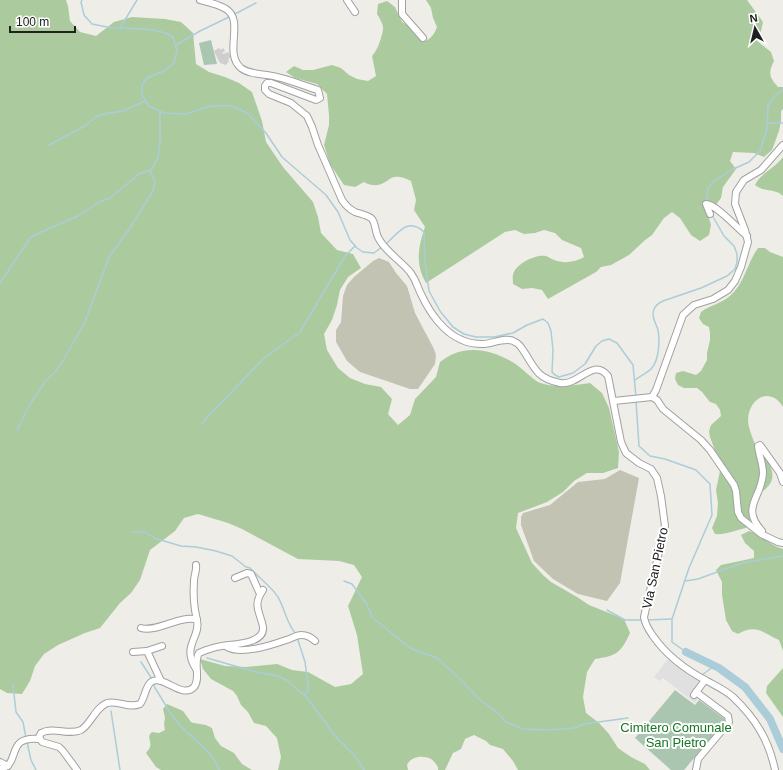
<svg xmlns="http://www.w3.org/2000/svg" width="783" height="770" viewBox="0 0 783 770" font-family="Arial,sans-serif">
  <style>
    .religious { fill: #cecece }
    .construction { fill: #c3c3b3 }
    .forest { fill: #abcb9f }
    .cemetery { fill: #aac6b0 }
    .parking { fill: #e0e0e0 }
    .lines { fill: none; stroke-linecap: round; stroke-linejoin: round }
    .stream { stroke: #abcdd9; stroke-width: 1.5 }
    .river { stroke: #abcdd9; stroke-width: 8 }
    .minor-casing { stroke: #a1a1a1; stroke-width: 8 }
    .minor { stroke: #fff; stroke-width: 6 }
    .labels { text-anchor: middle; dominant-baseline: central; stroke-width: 4; stroke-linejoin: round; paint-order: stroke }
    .street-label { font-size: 13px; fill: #202020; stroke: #fff }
    .park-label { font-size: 13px; fill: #167622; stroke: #fff }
  </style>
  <rect width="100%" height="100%" fill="#efede7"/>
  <path class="religious" d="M 219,48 L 221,50 L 223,48 L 225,51 L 222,53 L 223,54 L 228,52 L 231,57 L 228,59 L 229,61 L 226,65 L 220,63 L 214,51 Z"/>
  <g class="construction">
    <path d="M 379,258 L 389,262 L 396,273 L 407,286 L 415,313 L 434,349 L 436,355 L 435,364 L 418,389 L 410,389 L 360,372 L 347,361 L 336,342 L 336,330 L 341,322 L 343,296 L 347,285 L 354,277 L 373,261 Z"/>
    <path d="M 620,470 L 639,478 L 620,583 L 607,601 L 578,594 L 553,579 L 534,561 L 521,525 L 521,517 L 523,513 L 550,505 L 578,482 L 605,479 Z"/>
  </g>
  <g class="forest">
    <path d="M 0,0 L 66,0 L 68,6 L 70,21 L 80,32 L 96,36 L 114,22 L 132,17 L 165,19 L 181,22 L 193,33 L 196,64 L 209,72 L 225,77 L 239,83 L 252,92 L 262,121 L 266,142 L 283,167 L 313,202 L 318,217 L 321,233 L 337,250 L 353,254 L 361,268 L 348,277 L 340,290 L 337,305 L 332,320 L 324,334 L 327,350 L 338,368 L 350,378 L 365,384 L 381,387 L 392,399 L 388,414 L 398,425 L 410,415 L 415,399 L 436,377 L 440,362 C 444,359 448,356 453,354 C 473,345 497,352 514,363 C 523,369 530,377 538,382 C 552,389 575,385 590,383 L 602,393 L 609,408 L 619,452 L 618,468 L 603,473 L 587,473 L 574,481 L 563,492 L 547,502 L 518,513 L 516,528 L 532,563 L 543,575 L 551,582 L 577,597 L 589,605 L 624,619 L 630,633 C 621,653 616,656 595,659 L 587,672 L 583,697 L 586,713 L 599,723 L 609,734 L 618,748 L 631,757 L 645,764 L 650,770 L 518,770 L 513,761 L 503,749 L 490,745 L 486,741 L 474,735 L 465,739 L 461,749 L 453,753 L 445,770 L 438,770 L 438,767 C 436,764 434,761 431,759 C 423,755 411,756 407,765 L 408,770 L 278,770 L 281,757 L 277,738 L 266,726 L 254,723 L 248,712 L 241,705 L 237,696 L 233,691 L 211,679 L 203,669 L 200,659 L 225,666 L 246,667 L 277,664 L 292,670 L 308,672 L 335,687 L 351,684 L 363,674 L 357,635 L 348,606 L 362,577 L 354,565 L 339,561 L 298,559 L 242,529 L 228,523 L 198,514 L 184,518 L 175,531 L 150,550 L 140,580 L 131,593 L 120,603 L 100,628 L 85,633 L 58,645 L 44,654 L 35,666 L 30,681 L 22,694 L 7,693 L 0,689 Z"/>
    <path d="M 426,0 L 747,0 L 763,22 L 761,31 L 756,40 L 771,52 L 774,61 C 768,73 769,77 778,87 L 783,87 L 783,109 L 781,111 L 781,121 L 779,131 L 772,150 L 764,157 L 754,153 L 733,152 L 730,161 L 736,169 L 723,187 L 721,198 L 715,206 L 707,212 L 711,225 L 709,235 L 700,241 L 691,235 L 680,218 L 672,212 L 664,218 L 652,235 L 644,241 L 629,255 L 611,265 L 601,267 L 596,272 L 548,299 L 542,290 L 532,288 L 522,289 L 513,284 C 513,280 512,275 514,272 C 518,263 536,254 546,256 C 549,257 551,259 554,260 C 565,264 575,262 584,257 L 581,248 L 562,240 L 555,233 L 544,230 L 535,233 L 524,234 L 515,230 L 505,232 L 426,283 C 415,264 418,247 425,227 L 414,210 L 416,200 L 411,181 C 387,169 390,187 373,185 C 370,185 366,183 364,182 L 355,187 L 344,185 L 330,164 L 324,145 L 329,125 L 329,115 L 327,94 L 317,84 L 295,78 L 286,72 L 294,66 L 303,70 L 313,70 L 332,65 L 341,68 L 349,75 L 357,79 L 368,81 L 376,76 L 372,56 C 376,51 378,47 380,41 C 384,28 385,27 377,14 L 378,4 L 387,1 L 395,7 L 402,22 L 407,25 L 416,36 L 425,41 C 431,39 435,33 437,27 L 433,18 L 431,8 Z"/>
    <path d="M 783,157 L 783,196 C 775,188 765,193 755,185 C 761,173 775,168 783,157 Z"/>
    <path d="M 758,248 L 765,248 L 770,252 L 783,257 L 783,407 C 768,382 743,404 749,427 C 750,432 753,439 755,444 C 761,456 775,464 772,479 C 770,488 760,493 752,498 L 751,518 L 746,528 C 736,530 725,535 715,534 L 712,528 L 717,516 L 718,503 L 716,490 L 720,471 L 718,459 L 710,437 L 709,431 L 711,425 L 721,416 L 720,410 L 716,404 L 710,402 L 702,392 L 697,388 L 684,388 L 678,385 L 675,379 L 676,373 L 683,371 L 696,375 L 701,371 L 707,360 L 707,353 L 710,340 L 710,333 L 709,327 L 703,324 L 699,318 L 701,312 C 710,305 723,303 731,295 C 745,282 747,263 758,248 Z"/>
    <path d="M 749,531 C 761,535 770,545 783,549 L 783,651 L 779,640 C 762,632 756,624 738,634 L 732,631 L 726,620 L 722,595 L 722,582 L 716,570 L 721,565 L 754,558 L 754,551 L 745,543 L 741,535 Z"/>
    <path d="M 783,668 L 783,717 L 766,693 L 767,686 Z"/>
    <path d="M 167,704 L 183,711 L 191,722 L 194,723 L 206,725 L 212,728 L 215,738 L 221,746 L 234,753 L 242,764 L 252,770 L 161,770 L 156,767 L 146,753 C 147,751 149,750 150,747 C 152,741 146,737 152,732 L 159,733 L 165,730 L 164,724 L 165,718 L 163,709 Z"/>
  </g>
  <g class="cemetery">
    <path d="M 211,40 L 217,64 L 204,65 L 199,43 Z"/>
    <path d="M 675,690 L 695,705 L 699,700 L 726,720 L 684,770 L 671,770 L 635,738 Z"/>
  </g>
  <path class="parking" d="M 669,658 L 705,686 L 701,691 L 710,698 L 705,703 L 698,698 L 695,703 L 663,678 L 660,681 L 654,677 Z"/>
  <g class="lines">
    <g class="stream">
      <path d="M 82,0 L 81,2 L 84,15 L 92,24 L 112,28 L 147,29 L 166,33 L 173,37 L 177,50 L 174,63 L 164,71 L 147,78 L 142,85 L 142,95 L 149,106 L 164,113 L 186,114 L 211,106 L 232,106 L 247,113 L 266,133 L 282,157 L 326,195 L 338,212 L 350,240 L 357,248 L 363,252 L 374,253 L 382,247"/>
      <path d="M 233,15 L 256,3"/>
      <path d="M 120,28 L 137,0"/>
      <path d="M 176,45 L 200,31 L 229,17"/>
      <path d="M 767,123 L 783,123"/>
      <path d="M 49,145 L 83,127 L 96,117 L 103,114 L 123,111 L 145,101"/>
      <path d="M 707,201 L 708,188 L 713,182 L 731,170 L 749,162 L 760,151 L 767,129 L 768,106 L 774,97 L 783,89"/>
      <path d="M 385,245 C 397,234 408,216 424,232 L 425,262 L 429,291 L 440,311 L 453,327 L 464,334 L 476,337 L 494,337 L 513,333 L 527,325 L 543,319 L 548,323 L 551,331 L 553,350 L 552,372 L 555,375 L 559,377 L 573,373 L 585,364 L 596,346 L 602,341 L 609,339 L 617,343 L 633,365 L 636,397"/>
      <path d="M 0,283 L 30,238 L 39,233 L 78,216 L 99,202 L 110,198 L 139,174 L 150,170 L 153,167 L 158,157 L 160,143 L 160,112"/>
      <path d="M 635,380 C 640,376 647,373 651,369 C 659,361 660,341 658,330 C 656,323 651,317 654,309 C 655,306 659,303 663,301 L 701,288 L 727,276 L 735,269 L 737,262 L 737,254 L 734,246 L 724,236 L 712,215"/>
      <path d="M 636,401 L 639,446 L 650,456 L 665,459 L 696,470 L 710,484 L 712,515 L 689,568 L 672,619 L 672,642 L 686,652"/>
      <path d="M 201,424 L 263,359 L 300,332 L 345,256 L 355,246"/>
      <path d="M 17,430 L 29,406 L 46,380 L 55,372 L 63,361 L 85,322 L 109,257 L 130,228 L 153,191 L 155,182 L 150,170"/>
      <path d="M 133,532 L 145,532 L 154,538 L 181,546 L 196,547 L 216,551 L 232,556 L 246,567 L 250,568 C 259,578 271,586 278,597 C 285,609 286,623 296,634"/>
      <path d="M 344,581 L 352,584 L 366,603 L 373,618 L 410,648 L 437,658 L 460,679 L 478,698 L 500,715 L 506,722 L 523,729 L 550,730 L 574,728 L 584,724 L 628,718"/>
      <path d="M 685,581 L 698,579 L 742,563 L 783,556"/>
      <path d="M 607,610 L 625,620 L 643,620"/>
      <path d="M 647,620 L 671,619"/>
      <path d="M 297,637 L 305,662 L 308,684 L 308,692 L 304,694"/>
      <path d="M 207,658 L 256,672 L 278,676 L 288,681 L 301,693 L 304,694 L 336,737 L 355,756 L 364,770"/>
      <path d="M 141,662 L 152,679"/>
      <path d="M 702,675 L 714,666"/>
      <path d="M 153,682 L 155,688 C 163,700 169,713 178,723 C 191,739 212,749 219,770"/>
      <path d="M 13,685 L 16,712 L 23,722 L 26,738"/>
      <path d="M 111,711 L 120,770"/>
      <path d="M 27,742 L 31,760 L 36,770"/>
    </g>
    <path class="river" d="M 686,652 L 719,668 L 745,687 L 770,719 L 783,749"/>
    <defs>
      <g id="minor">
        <path d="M 200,0 C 208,2 218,4 226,9 C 245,21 223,53 241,68 C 250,75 266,74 277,77 C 291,80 304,86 318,90 L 320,98 L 316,100 L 271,83 L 267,83 L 265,86 L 265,90 L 269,94 L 291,103 L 307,116 L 312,127 L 318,145 L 342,200 C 346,206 349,209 355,212 C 360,214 368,215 372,219 C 376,224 375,233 379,239 C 386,252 400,260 410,272 C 417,281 417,287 422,296 C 430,313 444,333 462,340 C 468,343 476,344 483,344 C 492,344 507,336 515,342 C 520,344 522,349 525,353 C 535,370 539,379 560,383 C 579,386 593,357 608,376 L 621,442 L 626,453 L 639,463 L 651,469 L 657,478 L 661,496 L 665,526 L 644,617 C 645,625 649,630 653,636 C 667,656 686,670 707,681 C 716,686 725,690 733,697 C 755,718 769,740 775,770"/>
        <path d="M 347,0 L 355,12"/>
        <path d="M 402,0 L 402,14 L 423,38"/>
        <path d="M 710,214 L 706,204 C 716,204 738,229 747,236"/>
        <path d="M 652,397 L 657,400 L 663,409 L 701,440 L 710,450 L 734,485 L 736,491 L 738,512 L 741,518 L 761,534 L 778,542 L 783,543"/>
        <path d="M 614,401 L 652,397 L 656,390 L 683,315 L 694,305 L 713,299 L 728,290 L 735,281 L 741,267 L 748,242 L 745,230 L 735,204 L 736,192 L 744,180 L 761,170 L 783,145"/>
        <path d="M 762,531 C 740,507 762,498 763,473 C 763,464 759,455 758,446 L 760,445 L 780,473 L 783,482"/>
        <path d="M 196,565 C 197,570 194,575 194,581 C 193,594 194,608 197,620"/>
        <path d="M 235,578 L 247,573 L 251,574 L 260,594"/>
        <path d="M 141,628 C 156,633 182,614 197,620 C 201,638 181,645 196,669"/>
        <path d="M 227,647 C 241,655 272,645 286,640 C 291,639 296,635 301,635 C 307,635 311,637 315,641"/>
        <path d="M 133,652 L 147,651"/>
        <path d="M 161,681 L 147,651 L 162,646"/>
        <path d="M 696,692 L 728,716 L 729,722 L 698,759 L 696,770"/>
        <path d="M 694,695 L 705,680"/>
        <path d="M 0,762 L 8,766"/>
        <path d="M 0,769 C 22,765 4,735 40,739"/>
        <path d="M 77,770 L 63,751 L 59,747 L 42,742 L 39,737 L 41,733 C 53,726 69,736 81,730 C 91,724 95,708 107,703 C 118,700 128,709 140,704 C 145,698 145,687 151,682 C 162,673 182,700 194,687 C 201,679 193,662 199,653 C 206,650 214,647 222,646 C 233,644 265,644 263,627 C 260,611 252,606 263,590"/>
      </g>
    </defs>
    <use href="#minor" class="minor-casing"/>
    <use href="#minor" class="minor"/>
  </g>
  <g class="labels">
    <g class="street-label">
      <text transform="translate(655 568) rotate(-78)">Via San Pietro</text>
    </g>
    <g class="park-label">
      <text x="676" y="727">Cimitero Comunale<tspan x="676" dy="15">San Pietro</tspan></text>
    </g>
  </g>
  <g transform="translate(755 28) rotate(352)" stroke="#ffffff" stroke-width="3" paint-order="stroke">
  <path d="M0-3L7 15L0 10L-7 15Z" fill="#202020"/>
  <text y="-6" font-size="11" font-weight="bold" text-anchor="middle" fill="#202020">N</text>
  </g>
  <path d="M10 26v6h65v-6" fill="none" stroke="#202020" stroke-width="2"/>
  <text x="16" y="26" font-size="12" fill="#202020" stroke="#ffffff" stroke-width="3" paint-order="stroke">100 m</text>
</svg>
